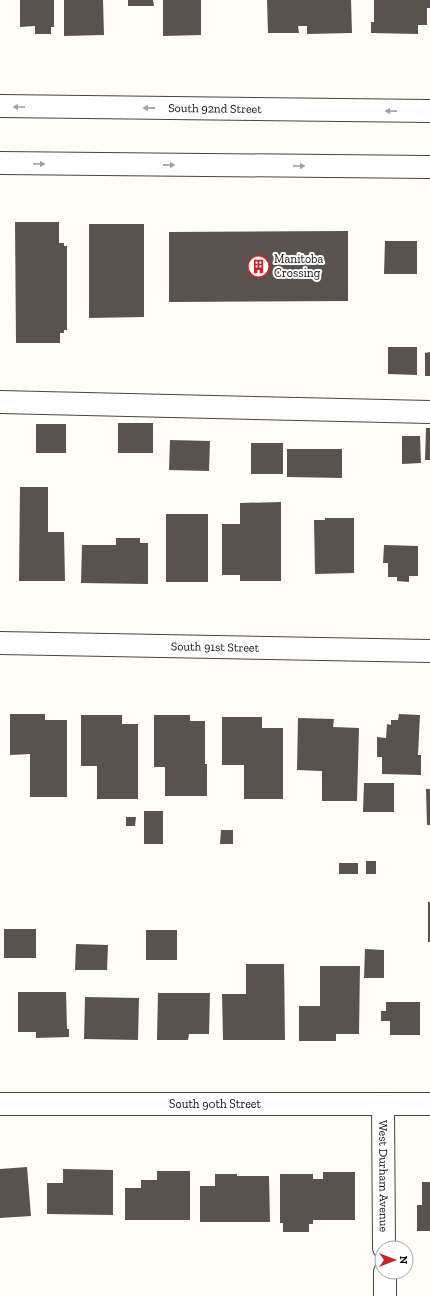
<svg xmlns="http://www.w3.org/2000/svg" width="430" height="1296" viewBox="0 0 430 1296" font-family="'Zilla Slab',serif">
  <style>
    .building { fill: #5a524d }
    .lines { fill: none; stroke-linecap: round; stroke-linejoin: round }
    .minor-casing { stroke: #444; stroke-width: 24 }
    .minor { stroke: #fff; stroke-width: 22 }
    .oneway { fill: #a0a0a0 }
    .labels { text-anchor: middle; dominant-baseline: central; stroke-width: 4; stroke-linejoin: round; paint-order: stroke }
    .street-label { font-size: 12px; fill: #111; stroke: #fff }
    .poi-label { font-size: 12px; fill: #111; stroke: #fff; text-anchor: start }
  </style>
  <rect width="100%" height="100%" fill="#fffdf5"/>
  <g class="building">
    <path d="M 20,0 L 54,0 L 54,27 L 51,27 L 51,34 L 35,34 L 35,26 L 20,27 Z"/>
    <path d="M 64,0 L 103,0 L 104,35 L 64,36 Z"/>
    <path d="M 128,0 L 153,0 L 154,6 L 128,6 Z"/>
    <path d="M 163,0 L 201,0 L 201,35 L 163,36 Z"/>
    <path d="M 267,0 L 351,0 L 352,33 L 307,34 L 307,26 L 298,26 L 299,33 L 268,33 Z"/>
    <path d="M 374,0 L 430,0 L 430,8 L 427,8 L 427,25 L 418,25 L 418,34 L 371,33 L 371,22 L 374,22 Z"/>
    <path d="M 15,222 L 59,222 L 59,243 L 64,243 L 64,246 L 67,246 L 67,330 L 64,330 L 64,333 L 60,333 L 60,343 L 16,343 Z"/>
    <path d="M 89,224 L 144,224 L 144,317 L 89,318 Z"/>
    <path d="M 348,231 L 348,301 L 169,302 L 169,232 Z"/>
    <path d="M 385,241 L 417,241 L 417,274 L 384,274 Z"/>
    <path d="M 388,347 L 417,347 L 417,375 L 388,374 Z"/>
    <path d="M 430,352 L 430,376 L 425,376 L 425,353 Z"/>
    <rect x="118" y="423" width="35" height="30"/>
    <rect x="36" y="424" width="30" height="29"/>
    <path d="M 426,428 L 430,428 L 430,460 L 425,460 Z"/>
    <path d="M 402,436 L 420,436 L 421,463 L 402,464 Z"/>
    <path d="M 170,440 L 210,441 L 209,471 L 169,470 Z"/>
    <rect x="251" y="443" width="32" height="31"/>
    <path d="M 287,449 L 342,449 L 342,478 L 287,477 Z"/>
    <path d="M 20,487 L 48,487 L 48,532 L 64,532 L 65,581 L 19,581 Z"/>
    <path d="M 281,502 L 281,581 L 240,581 L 240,575 L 222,575 L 222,524 L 240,524 L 240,503 Z"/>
    <rect x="166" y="514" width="42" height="68"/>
    <path d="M 325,518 L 354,518 L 354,573 L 315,574 L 314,520 L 325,520 Z"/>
    <path d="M 116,538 L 140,538 L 140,543 L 148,543 L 148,584 L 81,583 L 82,545 L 116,545 Z"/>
    <path d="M 384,545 L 418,546 L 418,576 L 409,576 L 409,582 L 397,581 L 397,577 L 388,577 L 388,563 L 383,563 Z"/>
    <path d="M 10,714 L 45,714 L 45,720 L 67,720 L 67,797 L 30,797 L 30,754 L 10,755 Z"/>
    <path d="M 399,714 L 420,715 L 418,755 L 421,755 L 421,775 L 382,774 L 382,757 L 377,757 L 377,737 L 386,738 L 387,724 L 391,725 L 391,720 L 398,720 Z"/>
    <path d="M 81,715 L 122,715 L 122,724 L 138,724 L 138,799 L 97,799 L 97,766 L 81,766 Z"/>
    <path d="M 154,715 L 190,715 L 190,721 L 205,721 L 205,764 L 207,764 L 207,796 L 165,796 L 165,767 L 154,767 Z"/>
    <path d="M 222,717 L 262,717 L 262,728 L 283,728 L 283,799 L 244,799 L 244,765 L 222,765 Z"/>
    <path d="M 298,718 L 334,719 L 333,727 L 359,728 L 357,801 L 322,801 L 322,771 L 297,770 Z"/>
    <path d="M 364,783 L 394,783 L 394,812 L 363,812 Z"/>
    <path d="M 426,789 L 430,789 L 430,825 L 427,825 Z"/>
    <rect x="144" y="811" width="19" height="33"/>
    <path d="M 126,817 L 136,817 L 135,826 L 126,826 Z"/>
    <path d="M 221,830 L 233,830 L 233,844 L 220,844 Z"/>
    <rect x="366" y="861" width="10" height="13"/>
    <rect x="339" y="863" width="19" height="11"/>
    <rect x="428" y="902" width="2" height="40"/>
    <rect x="4" y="929" width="32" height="29"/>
    <rect x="146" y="930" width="31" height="30"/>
    <path d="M 76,944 L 108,945 L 107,970 L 75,970 Z"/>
    <path d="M 365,949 L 384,950 L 384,978 L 364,978 Z"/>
    <path d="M 246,964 L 284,964 L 285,1040 L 223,1040 L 222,994 L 246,994 Z"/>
    <path d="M 320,966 L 360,966 L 359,1034 L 336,1034 L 336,1041 L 299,1041 L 299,1006 L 320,1006 Z"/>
    <path d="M 18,992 L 66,992 L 67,1029 L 69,1029 L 69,1037 L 36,1038 L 36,1032 L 18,1032 Z"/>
    <path d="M 158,993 L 210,993 L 209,1034 L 189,1034 L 188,1040 L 157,1040 Z"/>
    <path d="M 85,997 L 139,998 L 138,1040 L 84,1039 Z"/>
    <path d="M 386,1002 L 420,1002 L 420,1035 L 390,1035 L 390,1021 L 381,1021 L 381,1011 L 386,1011 Z"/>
    <path d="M 27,1167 L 31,1216 L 0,1218 L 0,1169 Z"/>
    <path d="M 63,1169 L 113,1170 L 113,1215 L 47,1214 L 47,1183 L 63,1183 Z"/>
    <path d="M 157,1171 L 190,1171 L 190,1220 L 125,1220 L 125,1188 L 141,1188 L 141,1180 L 157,1180 Z"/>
    <path d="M 323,1172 L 355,1172 L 355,1220 L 313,1220 L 313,1224 L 309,1224 L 309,1232 L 283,1232 L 283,1223 L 280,1223 L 280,1174 L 313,1174 L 313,1179 L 323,1179 Z"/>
    <path d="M 215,1174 L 237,1174 L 237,1176 L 269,1176 L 270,1222 L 200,1222 L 200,1186 L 215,1186 Z"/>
    <path d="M 422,1182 L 430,1182 L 430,1231 L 417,1231 L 417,1205 L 422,1205 Z"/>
  </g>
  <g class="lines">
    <defs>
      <g id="minor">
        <path id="s1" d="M 0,106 L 430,111"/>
        <path d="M 0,163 L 430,167"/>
        <path d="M 0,402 L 430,412"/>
        <path id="s2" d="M 0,643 L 430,651"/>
        <path id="s3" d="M 0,1104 L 430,1104"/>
        <path id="s4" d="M 383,1104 L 384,1248"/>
        <path d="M 385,1272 L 385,1296"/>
      </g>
    </defs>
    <use href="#minor" class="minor-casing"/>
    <use href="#minor" class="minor"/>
  </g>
  <defs><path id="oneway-solid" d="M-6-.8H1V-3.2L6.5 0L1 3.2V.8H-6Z"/></defs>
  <g class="oneway">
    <use href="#oneway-solid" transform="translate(19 107) rotate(-179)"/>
    <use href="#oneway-solid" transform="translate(149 108) rotate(-179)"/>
    <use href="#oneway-solid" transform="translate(391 111) rotate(-179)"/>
    <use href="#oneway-solid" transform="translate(39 164) rotate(1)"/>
    <use href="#oneway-solid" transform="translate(169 165) rotate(1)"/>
    <use href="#oneway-solid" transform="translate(299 166) rotate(1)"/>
  </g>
  <defs>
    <symbol id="building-ring" viewBox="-11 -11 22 22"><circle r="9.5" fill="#fff" stroke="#c4262e" stroke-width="1.5"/><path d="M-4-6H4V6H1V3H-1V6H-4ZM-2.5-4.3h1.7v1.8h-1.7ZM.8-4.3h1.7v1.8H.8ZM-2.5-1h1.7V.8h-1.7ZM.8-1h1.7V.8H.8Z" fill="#c4262e"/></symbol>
  </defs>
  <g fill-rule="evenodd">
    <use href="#building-ring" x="246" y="254" width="25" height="25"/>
  </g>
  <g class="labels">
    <g class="street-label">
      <text stroke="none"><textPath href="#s1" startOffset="215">South 92nd Street</textPath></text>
      <text stroke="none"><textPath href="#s2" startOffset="215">South 91st Street</textPath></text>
      <text stroke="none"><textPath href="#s3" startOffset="215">South 90th Street</textPath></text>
      <text stroke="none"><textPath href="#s4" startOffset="72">West Durham Avenue</textPath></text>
    </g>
    <g class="poi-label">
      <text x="274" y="259">Manitoba<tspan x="274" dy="14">Crossing</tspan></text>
    </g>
  </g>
  <g transform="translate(394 1260) rotate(90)"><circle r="19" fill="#ffffff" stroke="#a0a0a0"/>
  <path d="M0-3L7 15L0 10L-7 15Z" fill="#c4262e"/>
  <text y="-6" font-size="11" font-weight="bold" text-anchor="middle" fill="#111111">N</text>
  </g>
</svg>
